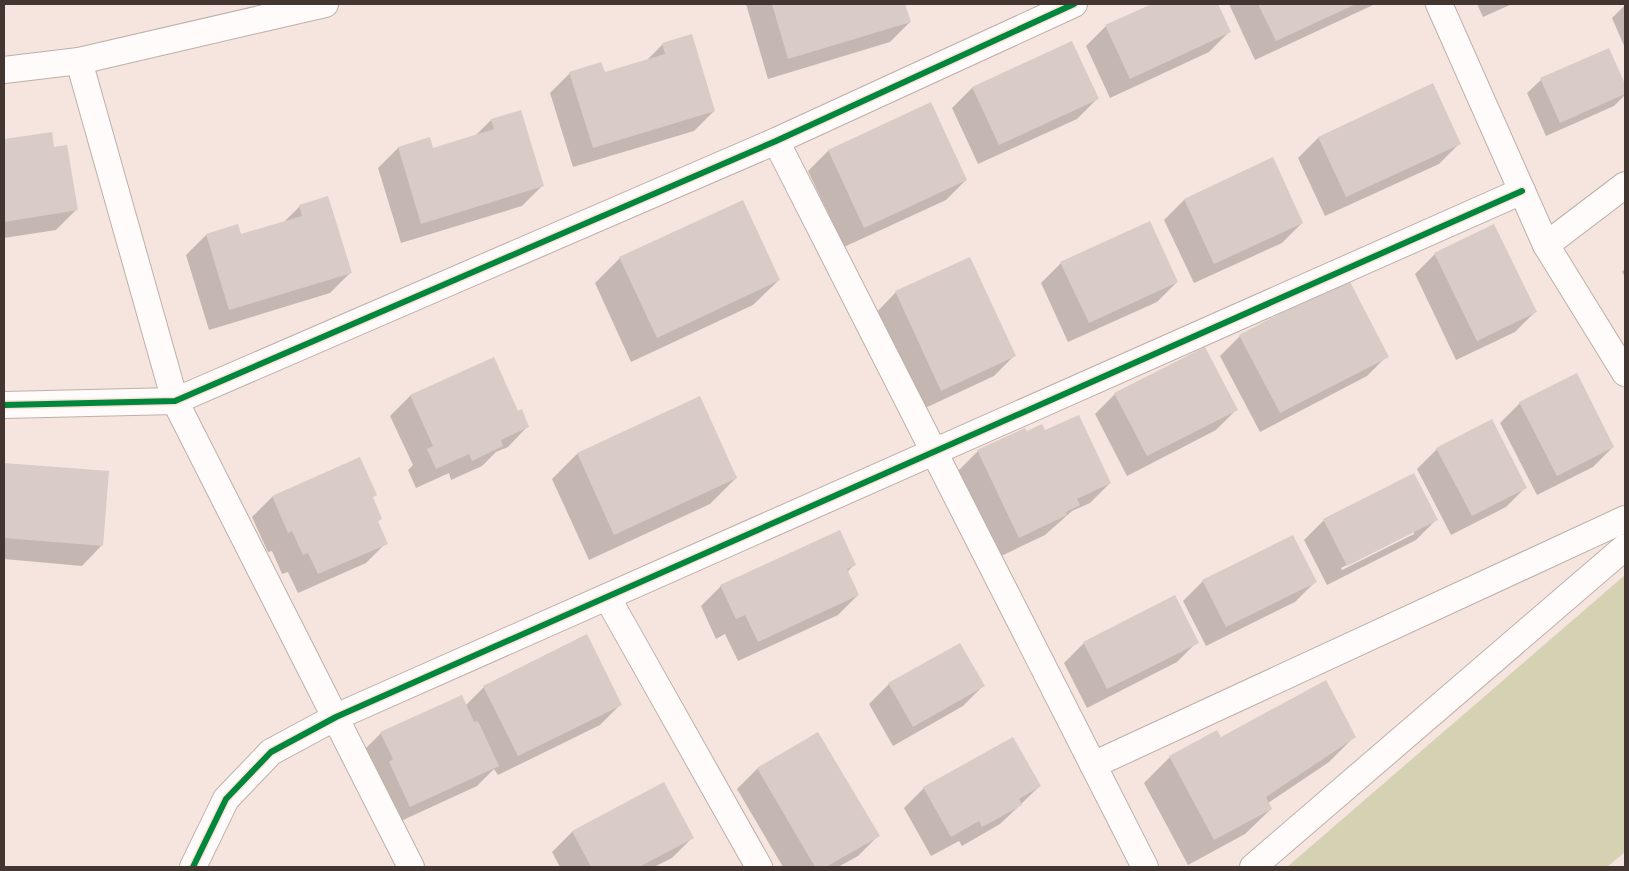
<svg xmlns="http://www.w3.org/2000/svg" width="1629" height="871" viewBox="0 0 1629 871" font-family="Lato,sans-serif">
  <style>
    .green { fill: #d5d2b3 }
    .shadow { fill: #0003; fill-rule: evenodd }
    .building { fill: #d9cbc5 }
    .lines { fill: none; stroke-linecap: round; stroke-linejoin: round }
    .street-casing { stroke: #bdb0aa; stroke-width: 28 }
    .street { stroke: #fefbfa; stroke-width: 26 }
    .cycleway-casing { stroke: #fee1d5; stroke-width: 9 }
    .cycleway { stroke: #00873e; stroke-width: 6 }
  </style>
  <rect width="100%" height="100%" fill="#f5e5de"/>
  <path class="green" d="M 1625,575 L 1625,852 L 1607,867 L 1287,867 Z"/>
  <g class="shadow">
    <path d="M 746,4 L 904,4 L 910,22 L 890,42 L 768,79 Z"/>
    <path d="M 1155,4 L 1216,4 L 1229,32 L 1209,52 L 1110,98 L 1086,46 L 1106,26 Z"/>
    <path d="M 1229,4 L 1374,4 L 1371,6 L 1255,60 Z"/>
    <path d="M 1477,4 L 1512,4 L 1483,17 Z"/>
    <path d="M 1625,5 L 1625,48 L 1612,18 Z"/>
    <path d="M 1071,42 L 1097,99 L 1077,119 L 978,164 L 952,108 L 972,88 Z"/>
    <path d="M 663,44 L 714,111 L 694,131 L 573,167 L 550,93 L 570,73 L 604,74 L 646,61 Z"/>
    <path d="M 1609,50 L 1625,87 L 1625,95 L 1614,106 L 1546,136 L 1527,93 L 1541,80 Z"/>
    <path d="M 930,104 L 966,180 L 946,200 L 844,247 L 808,171 L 828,151 Z"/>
    <path d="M 491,120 L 542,186 L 522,206 L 401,243 L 378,168 L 398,148 L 432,149 L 475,136 Z"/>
    <path d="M 51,133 L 53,148 L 76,210 L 56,230 L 4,238 L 4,141 Z"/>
    <path d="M 1318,138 L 1459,144 L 1439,164 L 1325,216 L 1298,158 Z"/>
    <path d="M 327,198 L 350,273 L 330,293 L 209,330 L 186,255 L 206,235 L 240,236 L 283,223 L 299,207 Z"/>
    <path d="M 1184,200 L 1302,223 L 1282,243 L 1194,283 L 1164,220 Z"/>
    <path d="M 1435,254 L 1535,312 L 1515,332 L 1456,360 L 1415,274 Z"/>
    <path d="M 620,258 L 779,280 L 753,305 L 631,362 L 595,283 Z"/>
    <path d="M 1061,263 L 1177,282 L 1157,302 L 1068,342 L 1041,283 Z"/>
    <path d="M 1625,268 L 1625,277 L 1622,272 Z"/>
    <path d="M 896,292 L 1014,356 L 994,376 L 921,410 L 876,313 Z"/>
    <path d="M 1240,336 L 1387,356 L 1367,376 L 1260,432 L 1220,356 Z"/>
    <path d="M 493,359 L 517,413 L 528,426 L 508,447 L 496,452 L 482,466 L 451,480 L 449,473 L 416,488 L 408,470 L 413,465 L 390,416 L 410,396 Z"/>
    <path d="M 1115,394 L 1236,410 L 1216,430 L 1127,476 L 1095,414 Z"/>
    <path d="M 699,398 L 736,478 L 710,504 L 589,560 L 552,479 L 577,454 Z"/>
    <path d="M 1520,403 L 1613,447 L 1593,467 L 1537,495 L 1500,423 Z"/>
    <path d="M 1044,432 L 1110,483 L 1090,503 L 1072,511 L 1045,535 L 999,557 L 958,471 L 978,451 L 1026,433 Z"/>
    <path d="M 1437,449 L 1526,487 L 1506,507 L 1451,535 L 1417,469 Z"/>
    <path d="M 4,464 L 107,472 L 102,545 L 82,566 L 4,559 Z"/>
    <path d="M 375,495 L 372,498 L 381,518 L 377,522 L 386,543 L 366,563 L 298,593 L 288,572 L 282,574 L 272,551 L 268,552 L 252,517 L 272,497 Z"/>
    <path d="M 1324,520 L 1436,520 L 1416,540 L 1327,585 L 1304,540 ZM 1414,531 L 1414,534 L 1342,570 L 1341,568 Z"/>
    <path d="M 854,565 L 847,572 L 858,595 L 838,615 L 738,661 L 725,634 L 716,639 L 701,606 L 721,586 Z"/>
    <path d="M 1203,581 L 1315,582 L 1295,602 L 1206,646 L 1183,601 Z"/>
    <path d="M 1197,642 L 1177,662 L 1087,708 L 1064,663 L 1084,643 Z"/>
    <path d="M 889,684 L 983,686 L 963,706 L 893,746 L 869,704 Z"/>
    <path d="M 484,687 L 620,705 L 600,725 L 498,775 L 494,769 L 477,786 L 390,826 L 361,753 L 381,733 L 465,706 Z"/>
    <path d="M 1216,732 L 1220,739 L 1355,736 L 1329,762 L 1268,803 L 1271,809 L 1245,834 L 1188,865 L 1144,783 L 1170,757 Z"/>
    <path d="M 818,733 L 878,836 L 858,856 L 838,867 L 783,867 L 737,789 L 757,769 Z"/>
    <path d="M 663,784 L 692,838 L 672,858 L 654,867 L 560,867 L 552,852 L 572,832 Z"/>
    <path d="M 1040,786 L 1000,824 L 962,846 L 959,841 L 931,856 L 904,808 L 924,788 Z"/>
  </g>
  <g class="building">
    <path d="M 772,4 L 905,4 L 911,22 L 788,59 Z"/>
    <path d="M 1152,4 L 1218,4 L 1231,32 L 1130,79 L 1105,25 Z"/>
    <path d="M 1258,4 L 1356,4 L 1276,41 Z"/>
    <path d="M 692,34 L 715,111 L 593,148 L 569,72 L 601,62 L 605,72 L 665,54 L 662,43 Z"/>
    <path d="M 1072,41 L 1099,99 L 999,145 L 972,87 Z"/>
    <path d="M 1609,48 L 1625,84 L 1625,94 L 1560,123 L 1540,78 Z"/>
    <path d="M 1433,83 L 1461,144 L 1346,197 L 1318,137 Z"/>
    <path d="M 931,102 L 967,180 L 864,228 L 828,150 Z"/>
    <path d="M 521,110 L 544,186 L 421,224 L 398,147 L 430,137 L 433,148 L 494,129 L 491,119 Z"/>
    <path d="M 52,132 L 54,147 L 67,145 L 78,210 L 4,222 L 4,139 Z"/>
    <path d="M 1273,157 L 1303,223 L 1214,264 L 1184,199 Z"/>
    <path d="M 328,196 L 352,273 L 229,310 L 206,234 L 238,224 L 241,234 L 302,216 L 299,205 Z"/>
    <path d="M 743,200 L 780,280 L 657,338 L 619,257 Z"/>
    <path d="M 1150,221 L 1178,282 L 1089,323 L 1060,262 Z"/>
    <path d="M 1494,224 L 1537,312 L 1477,341 L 1434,253 Z"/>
    <path d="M 970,257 L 1016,356 L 941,391 L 895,291 Z"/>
    <path d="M 1348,278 L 1389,357 L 1280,413 L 1239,335 Z"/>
    <path d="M 1205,347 L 1238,410 L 1147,456 L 1114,393 Z"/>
    <path d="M 494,357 L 518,411 L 522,409 L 529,427 L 501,440 L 503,446 L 472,461 L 469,454 L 436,469 L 427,449 L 433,446 L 410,395 Z"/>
    <path d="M 1577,373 L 1614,447 L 1557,476 L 1519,402 Z"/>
    <path d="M 700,396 L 737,478 L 614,535 L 577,453 Z"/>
    <path d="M 1079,415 L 1111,483 L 1077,499 L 1080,505 L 1066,512 L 1067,515 L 1019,538 L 977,450 L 1025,428 L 1027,431 L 1042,424 L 1045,430 Z"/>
    <path d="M 1492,419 L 1527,488 L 1472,516 L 1436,448 Z"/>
    <path d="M 360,457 L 377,495 L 373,497 L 382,519 L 378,521 L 388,544 L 318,574 L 308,553 L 303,555 L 292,531 L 288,533 L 272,496 Z"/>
    <path d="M 4,463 L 109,471 L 103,546 L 4,538 Z"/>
    <path d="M 1414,473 L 1438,520 L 1347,566 L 1323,519 Z"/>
    <path d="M 840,530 L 856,565 L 847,569 L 859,595 L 758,642 L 745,615 L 736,619 L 720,585 Z"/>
    <path d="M 1293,535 L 1317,582 L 1226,627 L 1202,580 Z"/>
    <path d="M 1175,595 L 1199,643 L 1107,689 L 1083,642 Z"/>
    <path d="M 587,634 L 622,705 L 518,756 L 483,686 Z"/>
    <path d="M 960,643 L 985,686 L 913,727 L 888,683 Z"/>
    <path d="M 1326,680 L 1356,737 L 1266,797 L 1272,809 L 1214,840 L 1169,756 L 1217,730 L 1221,737 Z"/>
    <path d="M 462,695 L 474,722 L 478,721 L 499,766 L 410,807 L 389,762 L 393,759 L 380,732 Z"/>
    <path d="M 818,732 L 880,836 L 826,867 L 815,867 L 757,768 Z"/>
    <path d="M 1013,737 L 1041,786 L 1019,799 L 1022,805 L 982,827 L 979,821 L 951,837 L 923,787 Z"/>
    <path d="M 664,782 L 694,838 L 639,867 L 591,867 L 572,831 Z"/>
  </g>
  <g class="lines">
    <defs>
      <g id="street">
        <path d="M 1439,4 L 1546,245 L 1625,373"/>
        <path d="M 79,61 L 175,401 L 411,867"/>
        <path d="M 4,70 L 79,61 L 325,4"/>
        <path d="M 776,141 L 1145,867"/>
        <path d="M 1546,245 L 1625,185"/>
        <path d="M 4,405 L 175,401 L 776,141 L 1074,4"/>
        <path d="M 607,597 L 759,867"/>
        <path d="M 1093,765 L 1625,519"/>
        <path d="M 193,867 L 226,799 L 271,752 L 336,717 L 1522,191"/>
        <path d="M 1253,867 L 1625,547"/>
      </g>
    </defs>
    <use href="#street" class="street-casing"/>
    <use href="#street" class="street"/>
    <defs>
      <g id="cycleway">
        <path d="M 4,405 L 175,401 L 776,141 L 1074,4"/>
        <path d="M 193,867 L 226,799 L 271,752 L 336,717 L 1522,191"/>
      </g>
    </defs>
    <use href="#cycleway" class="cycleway-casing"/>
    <use href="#cycleway" class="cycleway"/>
  </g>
  <rect width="1629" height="871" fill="none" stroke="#43352f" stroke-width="10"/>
</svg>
